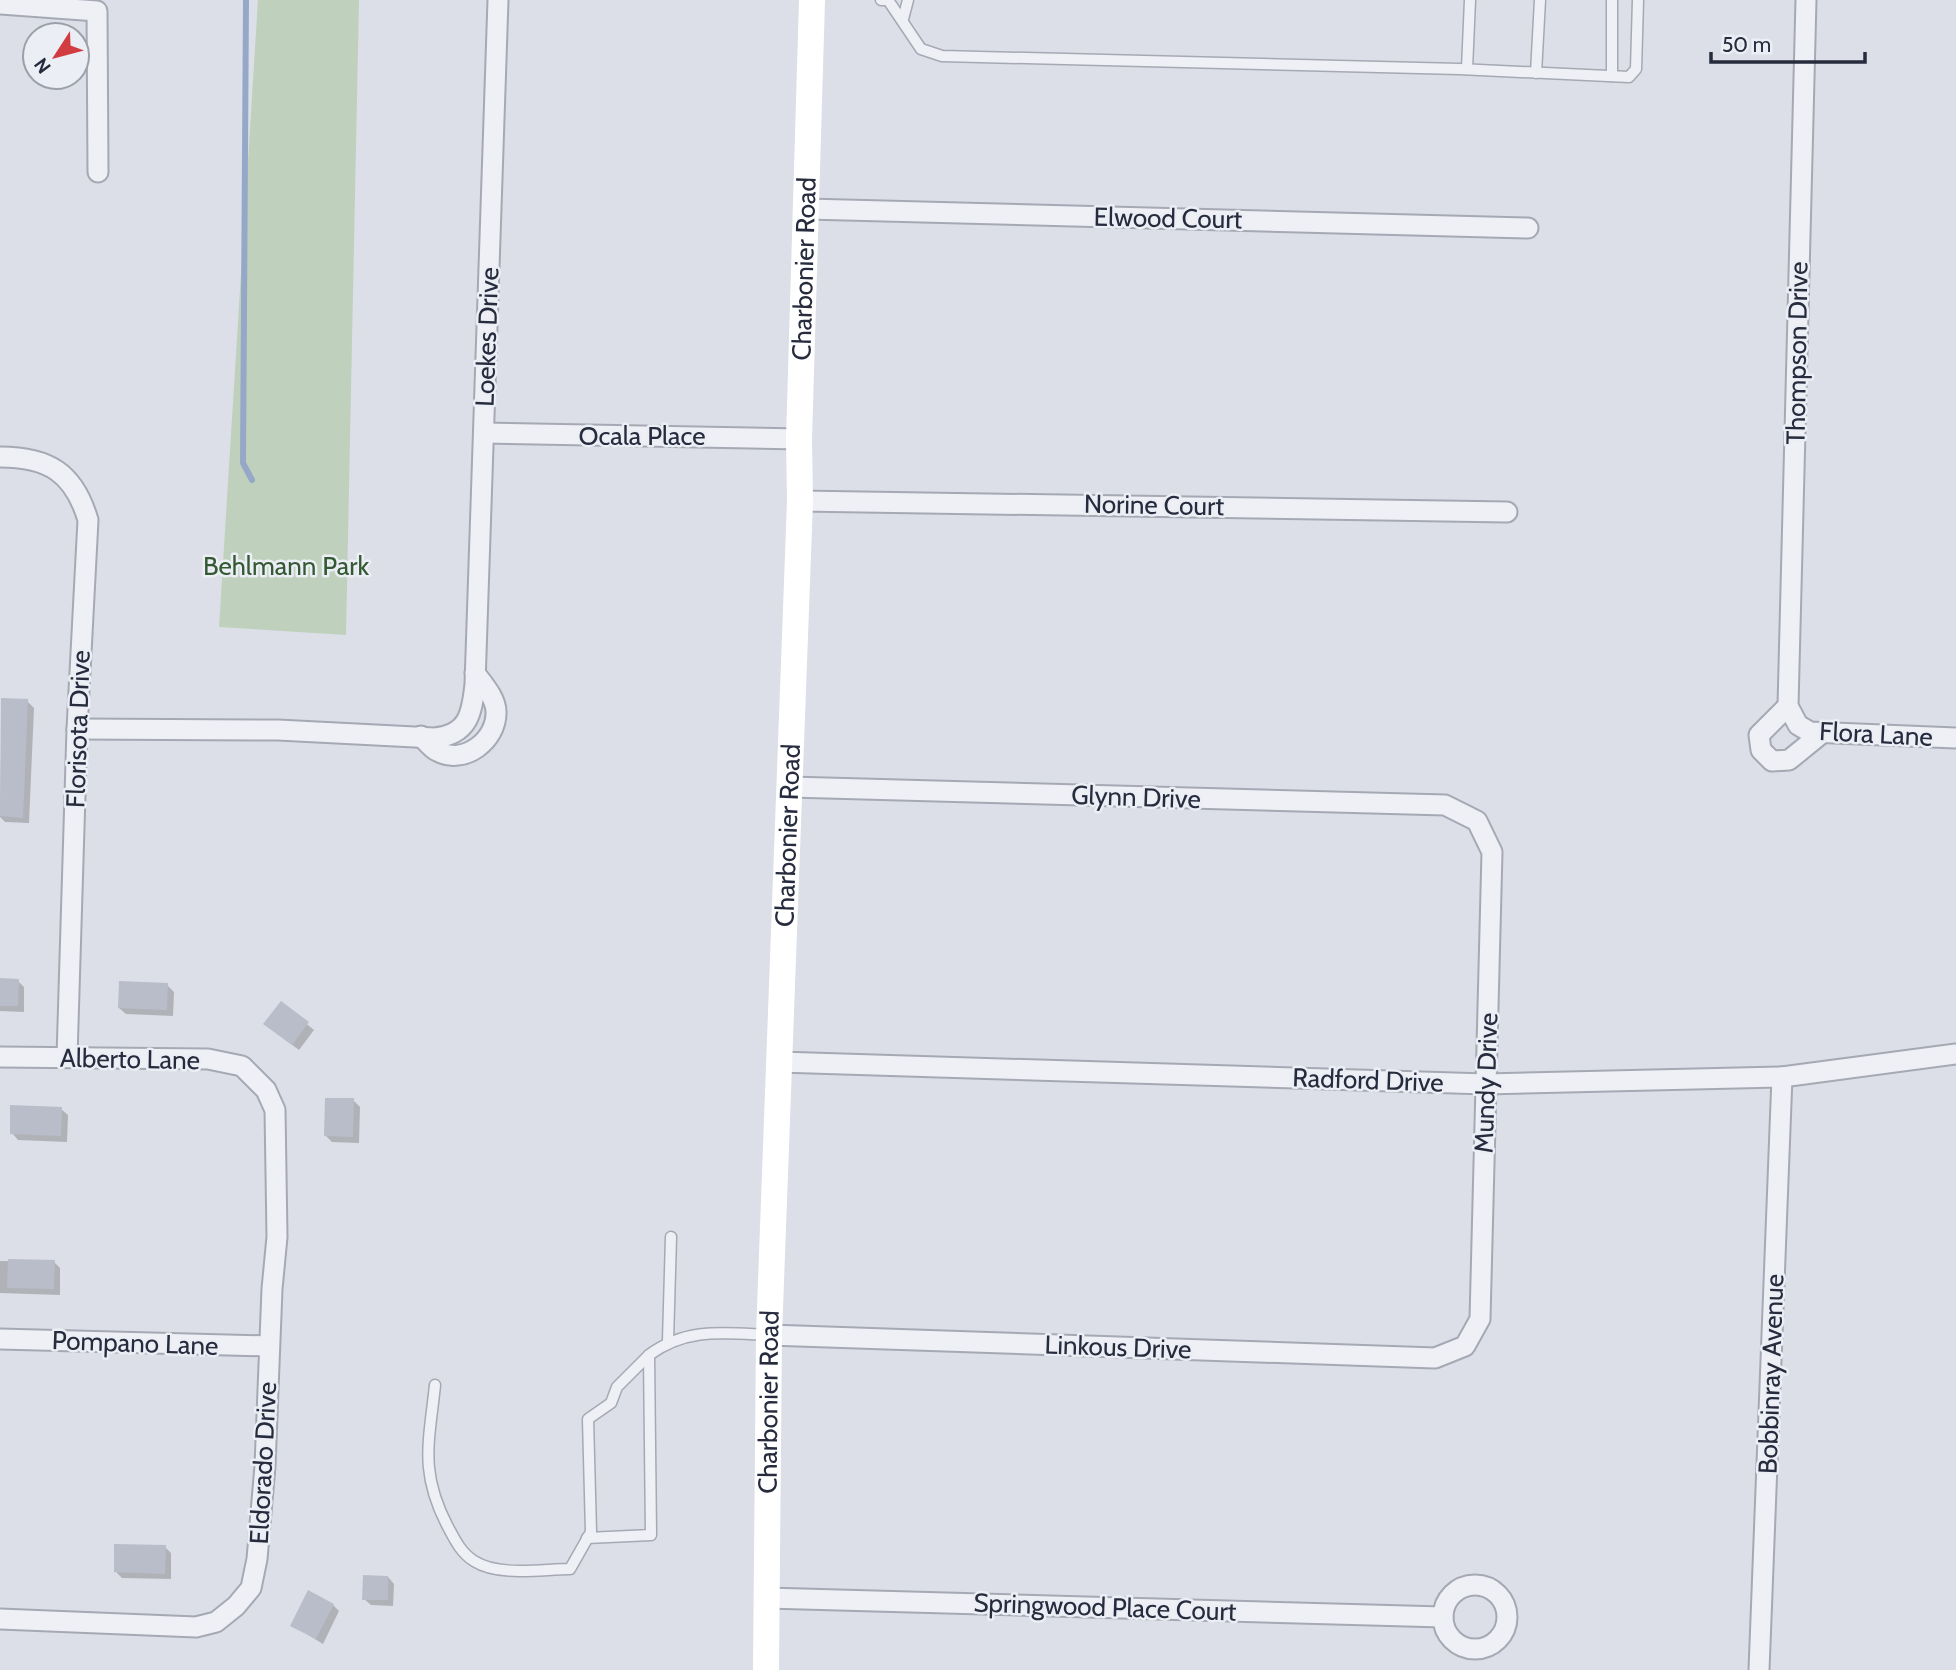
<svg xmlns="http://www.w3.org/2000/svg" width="1956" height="1670" viewBox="0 0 1956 1670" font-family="Cabin,sans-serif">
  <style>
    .green { fill: #bfd1bd }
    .shadow { fill: #0003 }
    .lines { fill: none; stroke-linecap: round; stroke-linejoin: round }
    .stream { stroke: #96a8c8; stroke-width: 6 }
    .building { fill: #b9bdc9 }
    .service-casing { stroke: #a5a9b4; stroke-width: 13 }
    .minor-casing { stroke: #a5a9b4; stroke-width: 23 }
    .service { stroke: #eff0f5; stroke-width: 10 }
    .minor { stroke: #eff0f5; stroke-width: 19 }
    .secondary { stroke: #fff; stroke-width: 26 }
    .labels { text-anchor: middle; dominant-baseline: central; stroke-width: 5; stroke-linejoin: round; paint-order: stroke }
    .street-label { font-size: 26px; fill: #262b3d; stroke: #ebeef4 }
    .park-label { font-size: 26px; fill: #355933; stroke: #ebeef4 }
  </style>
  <rect width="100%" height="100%" fill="#dcdfe7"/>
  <path class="green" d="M 258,0 L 359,0 L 346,635 L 219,627 Z"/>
  <g class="shadow">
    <path d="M 2,700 L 27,701 L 34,708 L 29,823 L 5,822 L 0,817 Z"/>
    <path d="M 0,980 L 18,981 L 24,987 L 24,1012 L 0,1011 Z"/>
    <path d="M 167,985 L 174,992 L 173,1016 L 126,1014 L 119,1008 Z"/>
    <path d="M 281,1003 L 314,1030 L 299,1050 L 272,1030 Z"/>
    <path d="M 353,1100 L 360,1107 L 359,1143 L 332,1142 L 325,1135 Z"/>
    <path d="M 61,1109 L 68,1115 L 67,1142 L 18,1140 L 12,1133 Z"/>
    <path d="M 0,1261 L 54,1262 L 60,1268 L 60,1295 L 0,1293 Z"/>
    <path d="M 165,1547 L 171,1553 L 171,1579 L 122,1578 L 116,1572 Z"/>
    <path d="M 388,1577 L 394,1584 L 393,1606 L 371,1605 L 364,1599 Z"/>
    <path d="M 333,1605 L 339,1611 L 323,1644 L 292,1625 Z"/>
  </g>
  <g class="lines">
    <path class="stream" d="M 246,0 L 243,463 L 252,480"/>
  </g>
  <g class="building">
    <path d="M 1,698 L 28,699 L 23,818 L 0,816 Z"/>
    <path d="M 0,978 L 19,979 L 18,1006 L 0,1006 Z"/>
    <path d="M 119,981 L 168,983 L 167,1010 L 118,1008 Z"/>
    <path d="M 281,1001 L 309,1022 L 292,1045 L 263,1024 Z"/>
    <path d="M 325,1098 L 354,1098 L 353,1137 L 324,1136 Z"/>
    <path d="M 10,1105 L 62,1107 L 61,1136 L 10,1134 Z"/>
    <path d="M 8,1259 L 55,1260 L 54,1289 L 7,1288 Z"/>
    <path d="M 114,1544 L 166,1545 L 165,1574 L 114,1572 Z"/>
    <path d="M 363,1575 L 388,1576 L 388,1600 L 362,1600 Z"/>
    <path d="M 308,1590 L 334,1604 L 316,1639 L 290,1626 Z"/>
  </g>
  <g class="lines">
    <defs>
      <g id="service">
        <path d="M 881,0 L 888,0 L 921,49 L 942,56 L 1459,69 L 1629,77 L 1636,69 L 1638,0"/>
        <path d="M 903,19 L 908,0"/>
        <path d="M 1467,69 L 1470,0"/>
        <path d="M 1536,73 L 1540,0"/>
        <path d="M 1612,76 L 1612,0"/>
        <path d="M 668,1341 L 671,1237"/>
        <path d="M 435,1385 C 429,1443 419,1472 448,1527 C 455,1540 461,1553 474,1561 C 499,1577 542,1569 570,1569 L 591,1532 L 588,1419 L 611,1403 L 617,1387 L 649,1355"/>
        <path d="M 587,1538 L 651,1535 L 649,1355 C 687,1327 724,1333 769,1335"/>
      </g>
      <g id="minor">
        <path d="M 1806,0 L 1788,706 L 1798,725 L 1810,732 L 1956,738"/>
        <path d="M 0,4 L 97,11 L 98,172"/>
        <path d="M 807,209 L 1528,228"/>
        <path d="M 484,433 L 799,439"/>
        <path d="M 0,457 C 49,457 74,473 88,520 L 77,729 L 67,1057"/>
        <path d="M 800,501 L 1507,512"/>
        <path d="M 1788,706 L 1759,735 L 1761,750 L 1772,761 L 1789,760 L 1821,734"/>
        <path d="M 77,729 L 278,730 L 434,738 C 468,735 472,714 475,684 L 498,0"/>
        <path d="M 421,736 C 426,741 431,748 437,751 C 464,766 497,740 496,712 C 496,698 483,684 475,673"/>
        <path d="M 0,1057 L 208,1059 L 242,1066 L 266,1090 L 275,1110 L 277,1237 L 272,1289 L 265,1466 L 257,1559 L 251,1588 L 236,1606 L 216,1622 L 196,1627 L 0,1619"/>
        <path d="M 779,1062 L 1486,1084 L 1782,1077 L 1956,1054"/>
        <path d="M 769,1335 L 1435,1358 L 1465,1346 L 1480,1319 L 1492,852 L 1477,821 L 1445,805 L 790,787"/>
        <path d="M 0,1339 L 269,1346"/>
        <circle cx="1475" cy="1617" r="32"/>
        <path d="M 767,1598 L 1443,1617"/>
        <path d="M 1759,1670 L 1782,1077"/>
      </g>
    </defs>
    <use href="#service" class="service-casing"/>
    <use href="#minor" class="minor-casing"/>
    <use href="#service" class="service"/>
    <use href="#minor" class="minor"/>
    <path class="secondary" id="s1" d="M 766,1670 L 769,1335 L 800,501 L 799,439 L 812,0"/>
  </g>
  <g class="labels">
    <g class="street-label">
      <text transform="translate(1168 218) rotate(1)">Elwood Court</text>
      <text stroke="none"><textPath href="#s1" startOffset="1402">Charbonier Road</textPath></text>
      <text transform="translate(487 337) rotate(-88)">Loekes Drive</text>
      <text transform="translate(1797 353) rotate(-89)">Thompson Drive</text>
      <text x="642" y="436">Ocala Place</text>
      <text transform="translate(1154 505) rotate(1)">Norine Court</text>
      <text transform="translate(78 729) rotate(-88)">Florisota Drive</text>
      <text transform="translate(1876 734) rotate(3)">Flora Lane</text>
      <text transform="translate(1136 797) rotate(2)">Glynn Drive</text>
      <text stroke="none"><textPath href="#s1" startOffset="835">Charbonier Road</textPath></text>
      <text transform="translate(130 1059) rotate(1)">Alberto Lane</text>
      <text transform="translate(1368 1080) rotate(2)">Radford Drive</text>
      <text transform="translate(1486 1083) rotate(-88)">Mundy Drive</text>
      <text transform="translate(135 1343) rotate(2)">Pompano Lane</text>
      <text transform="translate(1118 1347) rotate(2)">Linkous Drive</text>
      <text transform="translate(1771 1374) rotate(-88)">Bobbinray Avenue</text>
      <text stroke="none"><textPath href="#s1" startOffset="268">Charbonier Road</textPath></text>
      <text transform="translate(263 1463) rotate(-87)">Eldorado Drive</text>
      <text transform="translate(1105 1607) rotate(2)">Springwood Place Court</text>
    </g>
    <g class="park-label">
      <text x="286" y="566">Behlmann Park</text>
    </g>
  </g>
  <g transform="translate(56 56) rotate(234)"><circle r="33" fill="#ebeef4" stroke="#9ca0ab" stroke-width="2"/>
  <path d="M0-5L12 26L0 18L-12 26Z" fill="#d03c40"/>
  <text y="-10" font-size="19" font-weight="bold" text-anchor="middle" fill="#262b3d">N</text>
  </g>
  <path d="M1711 52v10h154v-10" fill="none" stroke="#262b3d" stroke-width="3.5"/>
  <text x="1722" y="52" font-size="21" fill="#262b3d" stroke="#ebeef4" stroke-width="5" paint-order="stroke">50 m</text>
</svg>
